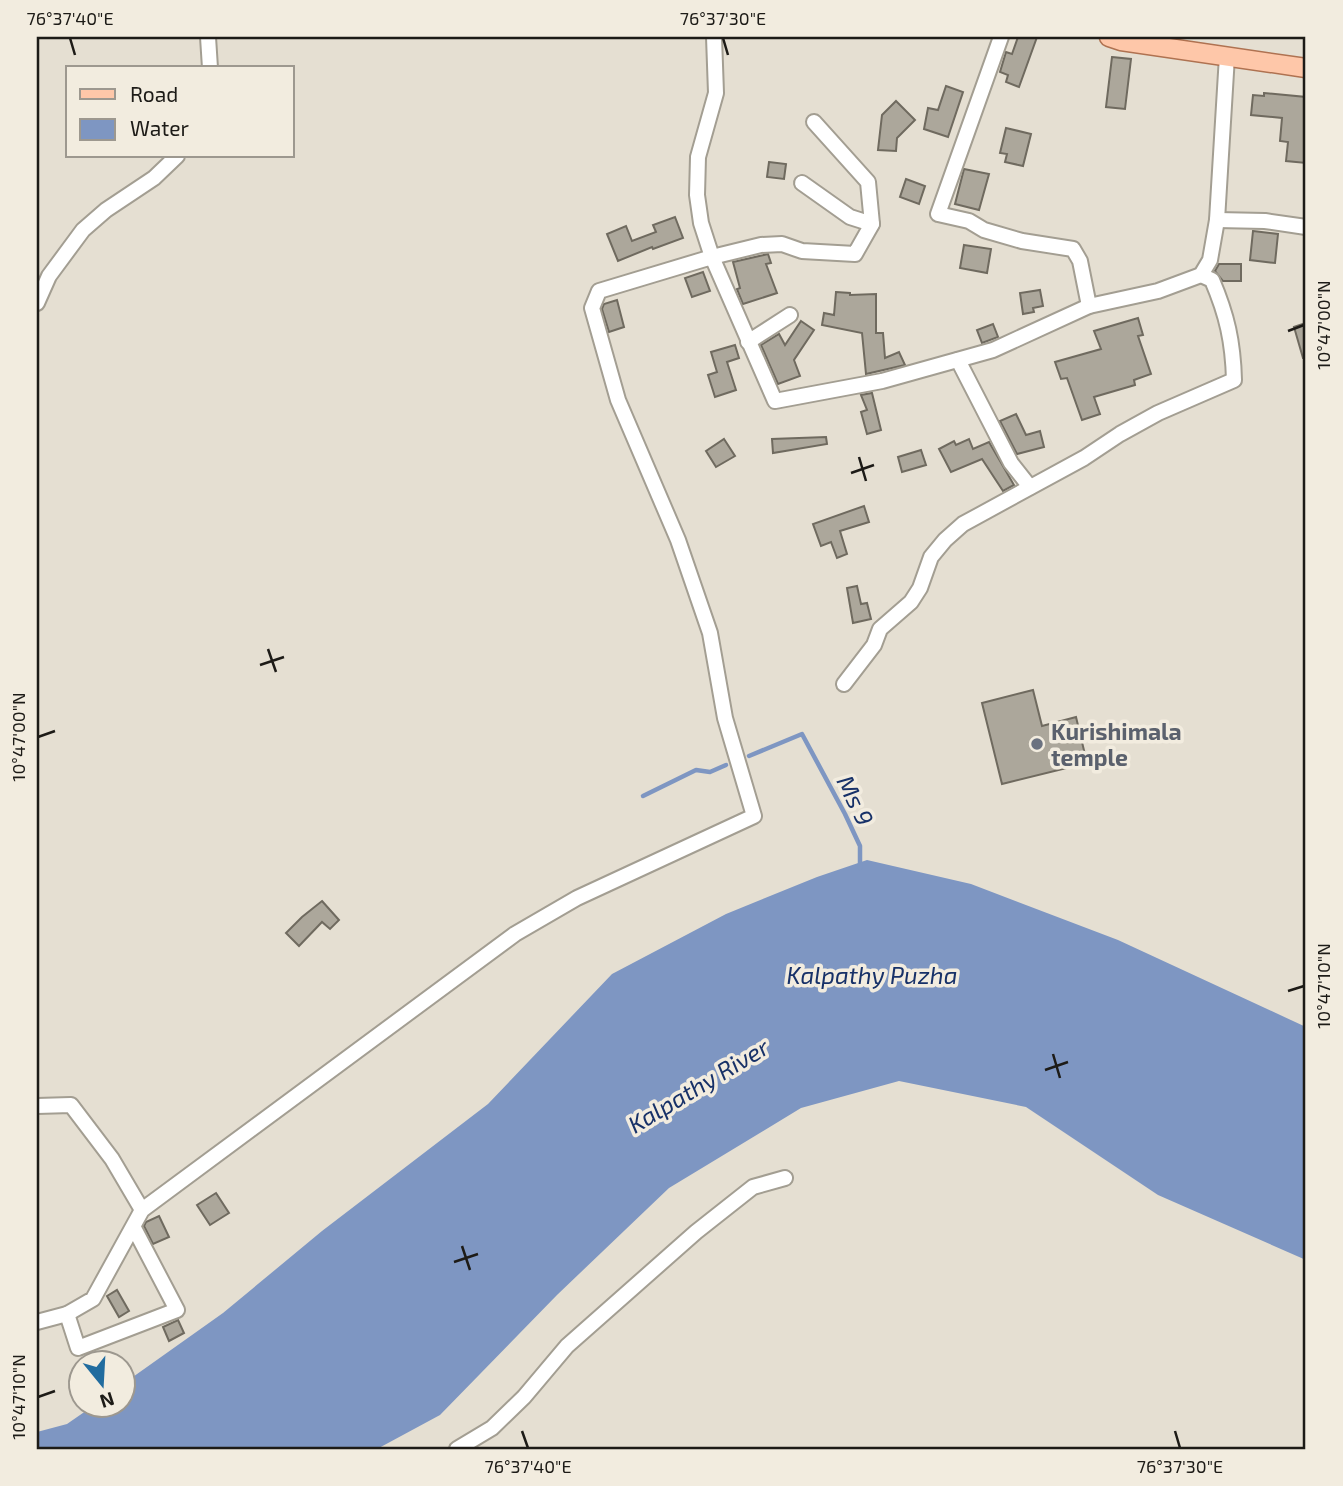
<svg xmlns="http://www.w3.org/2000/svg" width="1343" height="1486" viewBox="0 0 1343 1486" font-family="'Exo 2',sans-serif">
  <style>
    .water { fill: #7e96c2 }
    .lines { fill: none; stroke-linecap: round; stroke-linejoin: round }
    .stream { stroke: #7e96c2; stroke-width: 4.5 }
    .building { fill: #aca79b; stroke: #6f6a5f; stroke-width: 2 }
    .minor-casing { stroke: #a39e92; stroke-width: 18 }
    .major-casing { stroke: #af7251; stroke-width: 21 }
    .minor { stroke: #fff; stroke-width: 14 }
    .major { stroke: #fec7a9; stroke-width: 18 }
    .ticks { fill: none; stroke: #1d1b17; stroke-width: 2.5 }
    .worship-dot { fill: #6b7280; stroke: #f2ecdf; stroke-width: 2.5 }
    .labels { text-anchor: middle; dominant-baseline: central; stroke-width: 7; stroke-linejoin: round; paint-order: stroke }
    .worship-label { font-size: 23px; font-weight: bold; fill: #5b616d; stroke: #f2ecdf; text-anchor: start }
    .water-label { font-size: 24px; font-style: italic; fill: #173168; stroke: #f2ecdf }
    .neatline { fill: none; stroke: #1d1b17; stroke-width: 2.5 }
    .ticks-label { font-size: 18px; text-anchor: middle; fill: #1d1b17 }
  </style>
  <rect width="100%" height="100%" fill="#e5dfd2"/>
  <path class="water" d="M 867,860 L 971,884 L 1118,940 L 1306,1027 L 1306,1260 L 1158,1195 L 1026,1107 L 899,1081 L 801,1108 L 669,1188 L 557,1295 L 440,1415 L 377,1449 L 37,1449 L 37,1432 L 67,1424 L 93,1406 L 122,1406 L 123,1384 L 223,1313 L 322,1231 L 488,1104 L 612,974 L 726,914 L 817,877 Z"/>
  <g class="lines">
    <g class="stream">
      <path d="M 749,756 L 802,734 L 845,814 L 860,846 L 860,868"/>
      <path d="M 643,796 L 696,770 L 710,772 L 726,765"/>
    </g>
  </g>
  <g class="building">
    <path d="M 1018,37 L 1037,37 L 1019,87 L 1006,82 L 1008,75 L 1000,72 L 1006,52 L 1012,54 Z"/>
    <path d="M 1112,57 L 1131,59 L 1125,109 L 1106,107 Z"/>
    <path d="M 946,86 L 963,92 L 948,137 L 924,129 L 928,108 L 938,110 Z"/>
    <path d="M 1264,93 L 1306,97 L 1306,163 L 1286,161 L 1288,142 L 1280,141 L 1282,118 L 1251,115 L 1253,95 L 1264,96 Z"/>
    <path d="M 896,101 L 915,120 L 897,138 L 896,151 L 878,150 L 882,115 Z"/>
    <path d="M 1006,128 L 1031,134 L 1023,166 L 1005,162 L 1007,154 L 1000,153 Z"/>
    <path d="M 769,162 L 786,164 L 784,179 L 767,177 Z"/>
    <path d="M 964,169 L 989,174 L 979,210 L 955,204 Z"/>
    <path d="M 906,179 L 925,186 L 919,204 L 900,197 Z"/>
    <path d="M 675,217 L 683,238 L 653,249 L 652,247 L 618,261 L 607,234 L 626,226 L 632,241 L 656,232 L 653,225 Z"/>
    <path d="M 1253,231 L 1278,234 L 1275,263 L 1250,260 Z"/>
    <path d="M 964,245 L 991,249 L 987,273 L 960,268 Z"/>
    <path d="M 768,254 L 771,263 L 766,264 L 777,293 L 743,304 L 737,289 L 740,288 L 733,262 Z"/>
    <path d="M 1219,264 L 1241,264 L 1241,281 L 1223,281 L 1215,271 Z"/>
    <path d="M 703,272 L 710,291 L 692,297 L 685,278 Z"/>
    <path d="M 1040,290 L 1043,306 L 1033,308 L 1034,312 L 1023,314 L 1020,293 Z"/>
    <path d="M 836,292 L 850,293 L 850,295 L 876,294 L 876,333 L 883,333 L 885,358 L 899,352 L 905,365 L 866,374 L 862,333 L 822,325 L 824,313 L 834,315 Z"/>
    <path d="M 617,300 L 624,327 L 609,332 L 602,309 L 604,304 Z"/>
    <path d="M 1138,318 L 1143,335 L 1138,336 L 1151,374 L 1134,380 L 1135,385 L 1094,397 L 1100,414 L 1082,420 L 1067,378 L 1061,379 L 1055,362 L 1101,349 L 1094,331 Z"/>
    <path d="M 801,321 L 814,330 L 794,360 L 800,376 L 778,384 L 761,345 L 779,334 L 785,345 Z"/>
    <path d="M 1306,323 L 1306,358 L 1303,358 L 1294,327 Z"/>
    <path d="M 993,324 L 998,337 L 982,343 L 977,330 Z"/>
    <path d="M 735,345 L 739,358 L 727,362 L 736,390 L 715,397 L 708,375 L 717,372 L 711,352 Z"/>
    <path d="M 872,393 L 881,430 L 867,434 L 861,412 L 867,410 L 861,395 Z"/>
    <path d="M 1016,414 L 1026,435 L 1040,431 L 1044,447 L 1017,454 L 1000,421 Z"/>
    <path d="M 826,437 L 827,444 L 773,453 L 772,439 Z"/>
    <path d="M 724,439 L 735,456 L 716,467 L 706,451 Z"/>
    <path d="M 969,439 L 973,449 L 989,442 L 1014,485 L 1003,491 L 982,459 L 951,472 L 939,449 L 954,441 L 956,445 Z"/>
    <path d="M 921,450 L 926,465 L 902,472 L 898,457 Z"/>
    <path d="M 864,506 L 869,522 L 840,531 L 847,554 L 837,558 L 831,542 L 821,546 L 813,524 Z"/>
    <path d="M 857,586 L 861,604 L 867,603 L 871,619 L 853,623 L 847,588 Z"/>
    <path d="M 1033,690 L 1042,726 L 1076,717 L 1087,763 L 1002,784 L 982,703 Z"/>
    <path d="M 322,901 L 339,920 L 330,929 L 322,922 L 299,946 L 286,933 L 302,917 Z"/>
    <path d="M 216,1193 L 229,1213 L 210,1225 L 197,1205 Z"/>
    <path d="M 159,1216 L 169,1237 L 153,1244 L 144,1226 L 146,1222 Z"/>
    <path d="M 117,1290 L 129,1311 L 119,1317 L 107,1296 Z"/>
    <path d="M 178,1320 L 184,1333 L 169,1341 L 163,1327 Z"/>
  </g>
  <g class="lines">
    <defs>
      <g id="minor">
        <path d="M 208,37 L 210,68"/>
        <path d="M 714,37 L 716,93 L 698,157 L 697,195 L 701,223 L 712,257 L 761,245 L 782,244 L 802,251 L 855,254 L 872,224"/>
        <path d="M 1001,37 L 938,214 L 969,221 L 984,230 L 1022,241 L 1073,249 L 1080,261 L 1089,306"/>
        <path d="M 802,183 L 850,217 L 872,224 L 868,182 L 814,122"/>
        <path d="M 1217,220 L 1265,221 L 1306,227"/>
        <path d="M 37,303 L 49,276 L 83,230 L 106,210 L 154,178 L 177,156"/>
        <path d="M 748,342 L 790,315"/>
        <path d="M 958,360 L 1011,463 L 1030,487"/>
        <path d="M 844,684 L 874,645 L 880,629 L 911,602 L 920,588 L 931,557 L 945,540 L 963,524 L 1084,458 L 1120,434 L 1158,413 L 1234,380 C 1233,342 1227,315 1212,280 L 1201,275"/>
        <path d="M 37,1106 L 71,1105 L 112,1159 L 142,1210"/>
        <path d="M 67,1314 L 78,1348 L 177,1310 L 134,1228"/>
        <path d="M 37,1322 L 67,1314 L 93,1299 L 142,1210 L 515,934 L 577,898 L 754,816 L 725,718 L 710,633 L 678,540 L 618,400 L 592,308 L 599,291 L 712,257 L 775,401 L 882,381 L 993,350 L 1089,306 L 1158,291 L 1201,275 L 1210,260 L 1217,220 L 1227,56"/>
        <path d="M 457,1449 L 492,1428 L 524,1397 L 567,1346 L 696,1232 L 753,1187 L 785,1178"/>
      </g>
      <path id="major" d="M 1109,37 L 1121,41 L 1306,68"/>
    </defs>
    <use href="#minor" class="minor-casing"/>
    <use href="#major" class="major-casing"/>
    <use href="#minor" class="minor"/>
    <use href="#major" class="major"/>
  </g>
  <path class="ticks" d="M 70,38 L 75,55M 723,38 L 728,55M 1288,331 L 1304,325M 859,457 L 866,481M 851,473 L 874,465M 268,649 L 276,672M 260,665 L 284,657M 38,737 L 55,731M 1288,991 L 1304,986M 1053,1054 L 1060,1078M 1045,1070 L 1068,1062M 462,1246 L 470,1270M 454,1262 L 478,1254M 38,1397 L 55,1391M 522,1431 L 528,1448M 1175,1431 L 1180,1448"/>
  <circle class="worship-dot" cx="1037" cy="744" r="7"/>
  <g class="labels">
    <g class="worship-label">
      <text x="1051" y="731">Kurishimala<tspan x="1051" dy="26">temple</tspan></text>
    </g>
    <g class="water-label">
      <text transform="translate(856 800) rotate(64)">Ms 9</text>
      <text x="872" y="974">Kalpathy Puzha</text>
      <text transform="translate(698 1085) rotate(-31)">Kalpathy River</text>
    </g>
  </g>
  <rect width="1343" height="1486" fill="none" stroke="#f2ecdf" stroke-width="77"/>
  <rect x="66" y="66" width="228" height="91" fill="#f2ecdf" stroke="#9d988f" stroke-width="2"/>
  <rect x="80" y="89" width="35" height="10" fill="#fec7a9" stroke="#9d988f" stroke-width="2"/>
  <text x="130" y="102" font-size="21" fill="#1d1b17">Road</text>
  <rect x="80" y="119" width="35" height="21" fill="#7e96c2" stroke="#9d988f" stroke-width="2"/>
  <text x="130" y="136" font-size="21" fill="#1d1b17">Water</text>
  <g transform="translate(102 1384) rotate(162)"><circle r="33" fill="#f2ecdf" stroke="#9d988f" stroke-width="2"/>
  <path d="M0-5L12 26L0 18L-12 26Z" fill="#216c9f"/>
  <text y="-10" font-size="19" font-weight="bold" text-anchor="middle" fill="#1d1b17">N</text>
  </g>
  <rect x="38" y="38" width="1266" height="1410" class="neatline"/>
  <g class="ticks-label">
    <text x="70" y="25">76°37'40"E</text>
    <text x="723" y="25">76°37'30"E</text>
    <text transform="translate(1324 325) rotate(-90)" y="6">10°47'00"N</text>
    <text transform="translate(19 737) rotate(-90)" y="6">10°47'00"N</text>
    <text transform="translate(1324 986) rotate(-90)" y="6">10°47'10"N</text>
    <text transform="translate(19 1397) rotate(-90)" y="6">10°47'10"N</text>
    <text x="528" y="1473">76°37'40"E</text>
    <text x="1180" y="1473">76°37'30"E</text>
  </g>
</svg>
